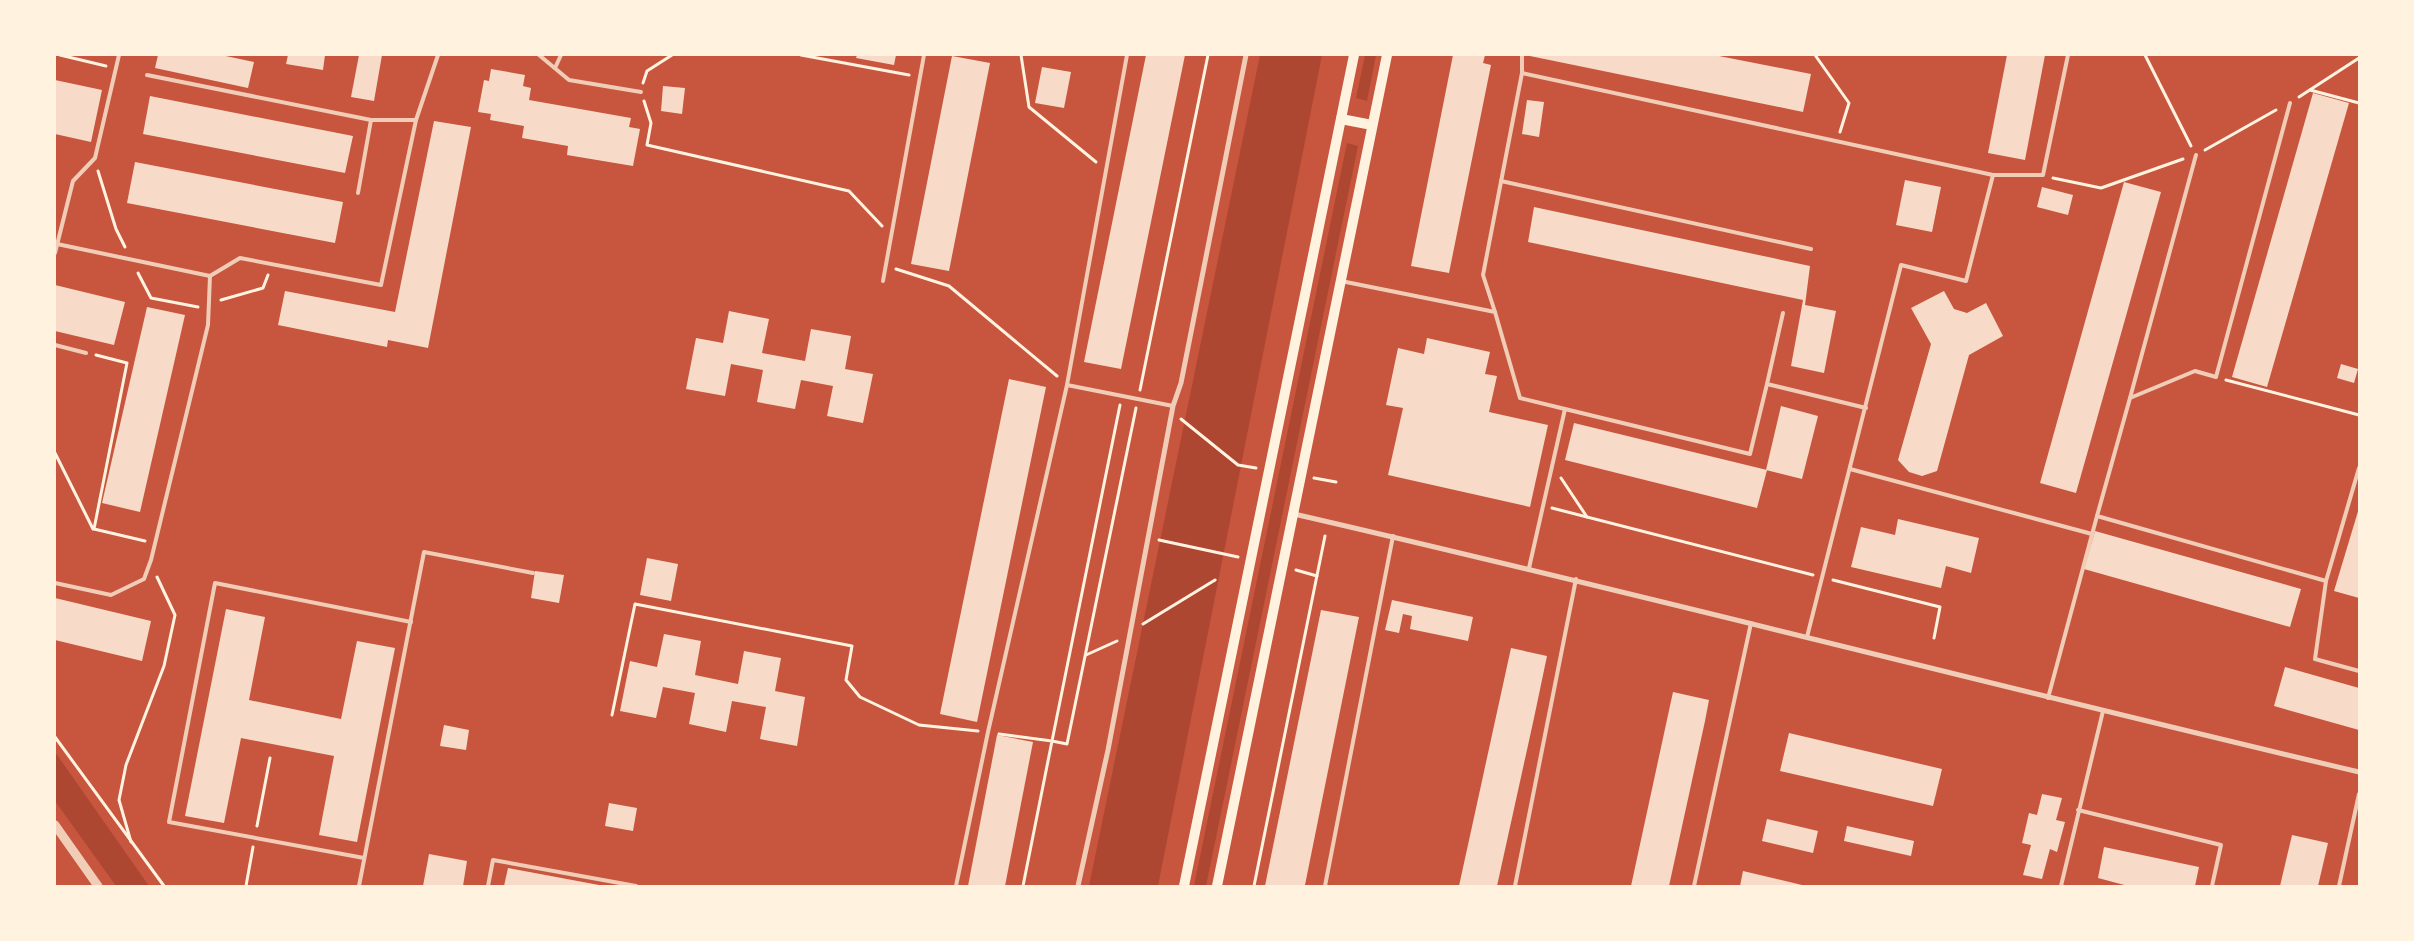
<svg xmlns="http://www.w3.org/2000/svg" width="2414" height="941" viewBox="0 0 2414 941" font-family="Raleway,sans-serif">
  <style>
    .green { fill: #ae4732 }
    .building { fill: #f7dbc8 }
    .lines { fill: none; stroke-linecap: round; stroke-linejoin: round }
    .path { stroke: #fff3e0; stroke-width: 3 }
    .service { stroke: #f1ccb7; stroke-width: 4 }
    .minor { stroke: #f1ccb7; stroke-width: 5 }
    .tertiary { stroke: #f1ccb7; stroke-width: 9 }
    .secondary { stroke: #fff3e0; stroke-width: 10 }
  </style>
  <rect width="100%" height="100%" fill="#c8553d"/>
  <g class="green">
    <path d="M 1260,55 L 1322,55 L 1158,886 L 1089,886 Z"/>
    <path d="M 1365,55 L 1376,55 L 1367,101 L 1356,98 Z"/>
    <path d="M 1347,143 L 1358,146 L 1206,886 L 1194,886 Z"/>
    <path d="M 55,752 L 149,886 L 116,886 L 55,801 Z"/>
  </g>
  <g class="building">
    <path d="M 158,55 L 221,55 L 254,62 L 248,88 L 155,68 Z"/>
    <path d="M 288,55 L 325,55 L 323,70 L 286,64 Z"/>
    <path d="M 359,55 L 382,55 L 374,101 L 351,97 Z"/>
    <path d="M 857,55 L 896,55 L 894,65 L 856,58 Z"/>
    <path d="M 1146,55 L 1185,55 L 1121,369 L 1084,362 Z"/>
    <path d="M 1453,55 L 1485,55 L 1483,63 L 1491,65 L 1449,273 L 1411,266 Z"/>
    <path d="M 1525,55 L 1714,55 L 1811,74 L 1803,112 Z"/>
    <path d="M 2007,55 L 2045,55 L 2025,160 L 1988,153 Z"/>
    <path d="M 952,56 L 990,63 L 949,271 L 911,264 Z"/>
    <path d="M 1042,67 L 1071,72 L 1064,108 L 1035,103 Z"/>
    <path d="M 491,69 L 525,75 L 523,86 L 531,88 L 529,100 L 631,118 L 629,127 L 640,129 L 633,166 L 567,155 L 568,146 L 522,138 L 524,126 L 490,120 L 491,114 L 478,112 L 484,80 L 489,81 Z"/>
    <path d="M 55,80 L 102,90 L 91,142 L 55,134 Z"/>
    <path d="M 663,86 L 685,88 L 682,114 L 661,111 Z"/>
    <path d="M 2313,93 L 2349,103 L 2267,387 L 2232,377 Z"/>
    <path d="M 150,96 L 353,136 L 345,173 L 143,134 Z"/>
    <path d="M 1527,100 L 1544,102 L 1539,137 L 1522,134 Z"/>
    <path d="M 434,121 L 471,127 L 428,348 L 388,340 L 387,347 L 278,325 L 285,291 L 395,312 Z"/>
    <path d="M 135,162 L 343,202 L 335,243 L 127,203 Z"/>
    <path d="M 1905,180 L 1941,187 L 1932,232 L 1896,225 Z"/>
    <path d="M 2124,182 L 2161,192 L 2076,493 L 2040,483 Z"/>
    <path d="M 2042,187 L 2073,195 L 2068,215 L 2037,207 Z"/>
    <path d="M 1534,207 L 1810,266 L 1805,305 L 1836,311 L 1824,373 L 1791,366 L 1803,300 L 1528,242 Z"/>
    <path d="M 55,285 L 125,302 L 114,345 L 55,331 Z"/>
    <path d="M 1944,291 L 1954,309 L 1967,313 L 1986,303 L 2003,336 L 1969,355 L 1937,471 L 1922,476 L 1909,472 L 1898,460 L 1931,344 L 1911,308 Z"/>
    <path d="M 147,307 L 185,315 L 140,512 L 102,503 Z"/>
    <path d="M 729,311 L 769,319 L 762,353 L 805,361 L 811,329 L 851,336 L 845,369 L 873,374 L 863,423 L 827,416 L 833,386 L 801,380 L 795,409 L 757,402 L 763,370 L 731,364 L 725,396 L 686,389 L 696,338 L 723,343 Z"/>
    <path d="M 1427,338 L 1490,352 L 1485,374 L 1497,376 L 1489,412 L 1548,425 L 1530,507 L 1388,475 L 1403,408 L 1386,405 L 1398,348 L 1424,354 Z"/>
    <path d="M 2341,364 L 2358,369 L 2354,383 L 2337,378 Z"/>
    <path d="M 1009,379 L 1046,387 L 977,722 L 940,714 Z"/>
    <path d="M 1781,406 L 1818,416 L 1802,479 L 1766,470 Z"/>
    <path d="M 1574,423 L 1767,470 L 1757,508 L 1565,460 Z"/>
    <path d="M 2359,508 L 2359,598 L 2334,591 Z"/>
    <path d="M 1898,519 L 1979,538 L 1971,573 L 1946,566 L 1941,588 L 1851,567 L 1861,527 L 1895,535 Z"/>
    <path d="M 2095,531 L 2301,589 L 2290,627 L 2084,569 Z"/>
    <path d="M 647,558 L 678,564 L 671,601 L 640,595 Z"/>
    <path d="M 535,571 L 564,575 L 559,603 L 531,598 Z"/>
    <path d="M 55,598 L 151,621 L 142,661 L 55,640 Z"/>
    <path d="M 1392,600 L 1473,617 L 1468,641 L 1410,629 L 1412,616 L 1403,614 L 1399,633 L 1385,630 Z"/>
    <path d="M 226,609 L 265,617 L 249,700 L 341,719 L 357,641 L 395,648 L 357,842 L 319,835 L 334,756 L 241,738 L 224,823 L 185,816 Z"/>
    <path d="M 1321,610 L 1359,617 L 1305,885 L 1265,886 Z"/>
    <path d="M 664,634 L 701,641 L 695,675 L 738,684 L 744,651 L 781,658 L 775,691 L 805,697 L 797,746 L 760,739 L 766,707 L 732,701 L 726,732 L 689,724 L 695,693 L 663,687 L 656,718 L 620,711 L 630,661 L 657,667 Z"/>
    <path d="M 1511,648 L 1547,656 L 1534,718 L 1497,886 L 1459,886 Z"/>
    <path d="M 2285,667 L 2359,688 L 2359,730 L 2274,706 Z"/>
    <path d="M 1673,692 L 1709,700 L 1705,721 L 1669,886 L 1631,886 Z"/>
    <path d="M 444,725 L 469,730 L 466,750 L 440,746 Z"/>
    <path d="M 1789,733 L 1942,769 L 1933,806 L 1780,771 Z"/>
    <path d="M 997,735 L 1033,742 L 1005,886 L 968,886 Z"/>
    <path d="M 2042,794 L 2062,798 L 2056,820 L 2065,822 L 2057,852 L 2050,849 L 2042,879 L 2023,875 L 2031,845 L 2022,843 L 2029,813 L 2037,815 Z"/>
    <path d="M 609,803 L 637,808 L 633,831 L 605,826 Z"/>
    <path d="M 1767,819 L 1818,831 L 1813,853 L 1762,841 Z"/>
    <path d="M 1847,826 L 1914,841 L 1911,856 L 1844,841 Z"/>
    <path d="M 2292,835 L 2328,843 L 2318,886 L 2280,886 Z"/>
    <path d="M 2104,847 L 2199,867 L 2195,886 L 2128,886 L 2098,878 Z"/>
    <path d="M 429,854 L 467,861 L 463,886 L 423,886 Z"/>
    <path d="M 508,868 L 599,885 L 599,886 L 504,886 Z"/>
    <path d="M 1743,871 L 1802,885 L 1802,886 L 1740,886 Z"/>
  </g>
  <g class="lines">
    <g class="path">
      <path d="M 60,55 L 106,66"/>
      <path d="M 801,55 L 909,75"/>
      <path d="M 1021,55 L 1029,107 L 1096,162"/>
      <path d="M 1815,55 L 1849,103 L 1840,132"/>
      <path d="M 2145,55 L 2191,146"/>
      <path d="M 643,83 L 647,71 L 672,55"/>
      <path d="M 2310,90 L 2359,103"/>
      <path d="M 2299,97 L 2359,58"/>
      <path d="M 644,101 L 651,123 L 647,145 L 849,191 L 882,226"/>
      <path d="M 2205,150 L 2276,110"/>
      <path d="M 98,171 L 116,229 L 125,247"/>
      <path d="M 2053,178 L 2101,188 L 2183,159"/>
      <path d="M 896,269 L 949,286 L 1057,376"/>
      <path d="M 138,273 L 151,298 L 198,307"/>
      <path d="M 221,300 L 263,288 L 268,275"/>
      <path d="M 96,355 L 127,363 L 94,529 L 145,541"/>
      <path d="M 2226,380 L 2359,415"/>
      <path d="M 1140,390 L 1208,55"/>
      <path d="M 1120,405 L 1052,741 L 1067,744 L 1136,408"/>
      <path d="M 1181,419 L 1238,465 L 1256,468"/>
      <path d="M 55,453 L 93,529"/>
      <path d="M 1314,478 L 1336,482"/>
      <path d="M 1561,478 L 1587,517"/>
      <path d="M 1552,508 L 1813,575"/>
      <path d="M 1159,540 L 1238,557"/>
      <path d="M 1296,570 L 1317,576"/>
      <path d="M 1833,580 L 1940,607 L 1934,638"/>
      <path d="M 1143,624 L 1215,580"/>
      <path d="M 1086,655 L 1117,641"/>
      <path d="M 612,715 L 635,604 L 852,646 L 846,680 L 860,697 L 919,725 L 978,731"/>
      <path d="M 999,734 L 1052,741 L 1023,886"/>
      <path d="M 55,737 L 164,886"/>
      <path d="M 257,826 L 270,758"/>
      <path d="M 131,842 L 119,800 L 126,765 L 164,666 L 175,615 L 157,577"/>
      <path d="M 246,886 L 253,847"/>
      <path d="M 1254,886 L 1325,536"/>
    </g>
    <g class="service">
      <path d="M 539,55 L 569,80 L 641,92"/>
      <path d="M 555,68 L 561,55"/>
      <path d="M 1522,73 L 1993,175 L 2043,175 L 2068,55"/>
      <path d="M 147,75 L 371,120"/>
      <path d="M 2290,103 L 2216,377 L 2195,371 L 2130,398 L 2097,516 L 2326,581"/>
      <path d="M 1501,181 L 1811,249"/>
      <path d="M 358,193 L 371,120 L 416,120 L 438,55"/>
      <path d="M 57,244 L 210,276 L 240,258 L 381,285 L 416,120"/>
      <path d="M 55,253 L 73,181 L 95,158 L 119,55"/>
      <path d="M 883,281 L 924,55"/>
      <path d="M 1341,281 L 1495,312 L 1520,398 L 1565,409"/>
      <path d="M 1495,312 L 1483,275 L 1522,73 L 1522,55"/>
      <path d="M 55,345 L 86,353"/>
      <path d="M 1767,384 L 1783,313"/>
      <path d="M 1067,385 L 1173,406"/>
      <path d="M 2130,398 L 2196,155"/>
      <path d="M 2359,468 L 2326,581 L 2315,659 L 2359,671"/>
      <path d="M 1850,469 L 2092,534"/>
      <path d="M 1529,568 L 1565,409 L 1750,454 L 1767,384 L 1866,408"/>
      <path d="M 55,583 L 111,595 L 144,579 L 151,560 L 208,325 L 210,276"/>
      <path d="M 1807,637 L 1901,265 L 1966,281 L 1993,175"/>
      <path d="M 2048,698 L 2097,516"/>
      <path d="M 2078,810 L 2221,845 L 2212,886"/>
      <path d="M 364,858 L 169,822 L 215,583 L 411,622"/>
      <path d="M 359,886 L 424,552 L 533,573"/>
      <path d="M 488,886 L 493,860 L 636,886"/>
      <path d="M 956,886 L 988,732 L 1067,385 L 1127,55"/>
      <path d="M 1325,886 L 1393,536"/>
      <path d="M 1515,886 L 1576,579"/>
      <path d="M 1694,886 L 1751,623"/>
      <path d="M 2061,886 L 2103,711"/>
      <path d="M 2339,886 L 2359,794"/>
    </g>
    <g class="minor">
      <path d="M 1294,514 C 1650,596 2003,688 2359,772"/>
      <path d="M 1078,886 L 1108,750 L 1173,406 L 1181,383 L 1246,55"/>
    </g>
    <path class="tertiary" d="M 55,825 L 98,886"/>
    <g class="secondary">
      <path d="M 1341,119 L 1372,125"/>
      <path d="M 1184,886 L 1354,55"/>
      <path d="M 1217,886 L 1387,55"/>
    </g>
  </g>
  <rect width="2414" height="941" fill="none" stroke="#fff3e0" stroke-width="112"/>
</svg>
